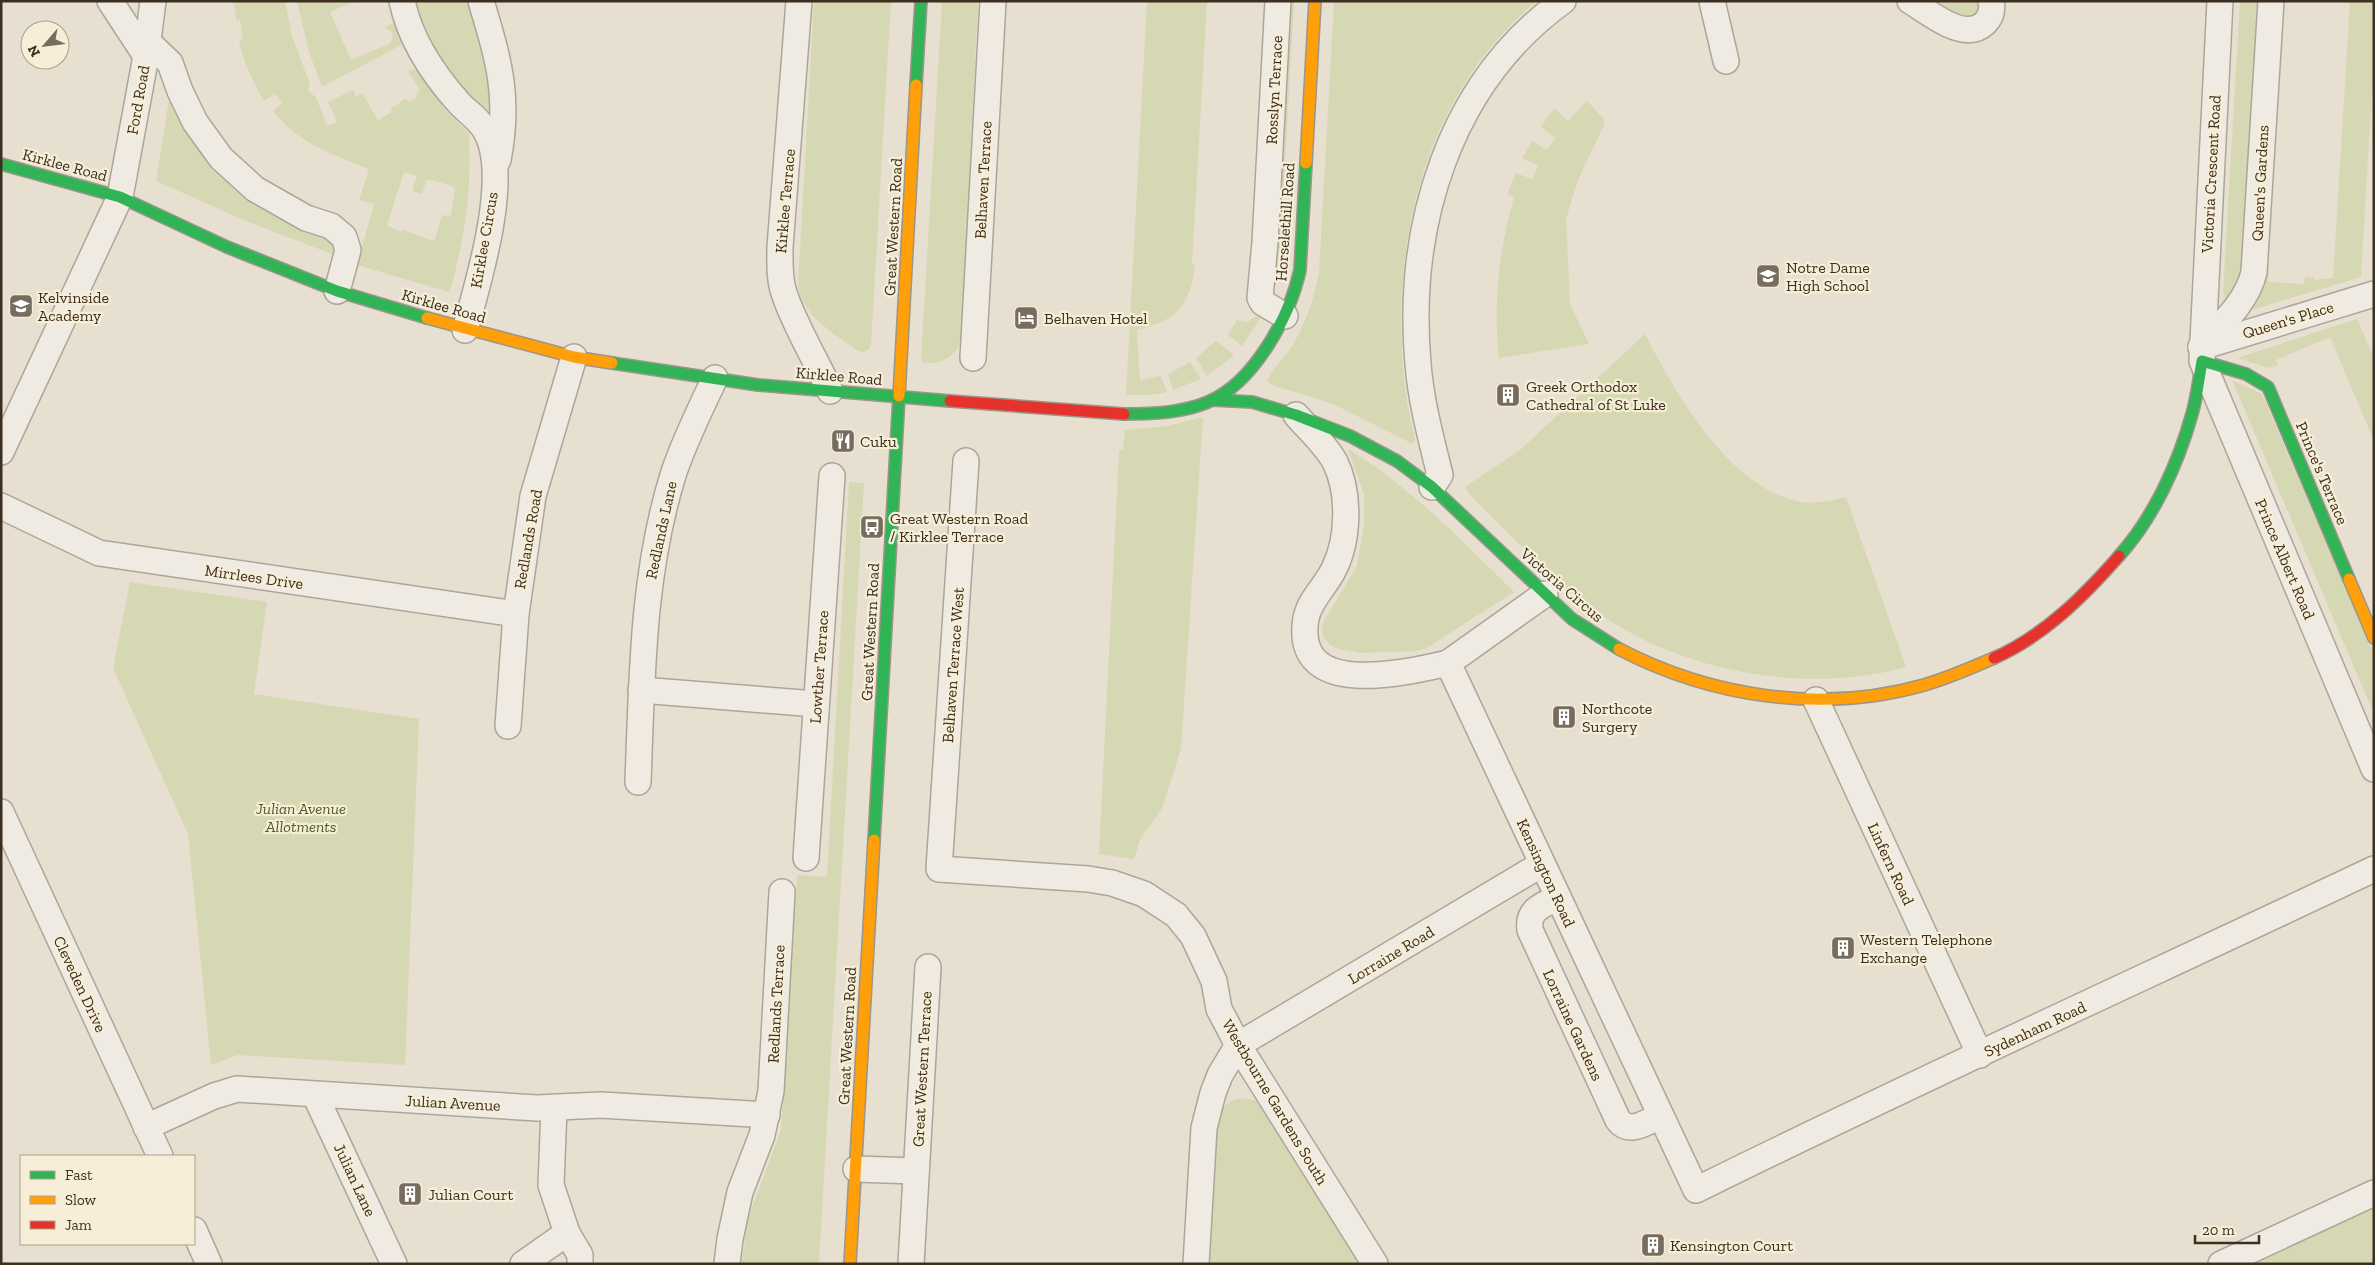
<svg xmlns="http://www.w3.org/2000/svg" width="2375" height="1265" viewBox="0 0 2375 1265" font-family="'Zilla Slab',serif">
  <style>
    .green { fill: #d6d7b3; fill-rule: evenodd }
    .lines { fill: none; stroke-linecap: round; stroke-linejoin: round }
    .street-casing { stroke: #ada599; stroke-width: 28 }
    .fast-casing { stroke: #9c958a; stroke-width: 14 }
    .slow-casing { stroke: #9c958a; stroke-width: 14 }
    .jam-casing { stroke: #9c958a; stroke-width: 14 }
    .street { stroke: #efebe3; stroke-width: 25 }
    .fast { stroke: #30b455; stroke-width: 11 }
    .slow { stroke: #ff9f0a; stroke-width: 11 }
    .jam { stroke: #e5322d; stroke-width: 11 }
    .labels { text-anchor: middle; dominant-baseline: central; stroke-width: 4.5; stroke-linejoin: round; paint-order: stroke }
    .street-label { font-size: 16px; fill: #3d2e20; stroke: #f7eed8 }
    .poi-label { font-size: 16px; fill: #3d2e20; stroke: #f7eed8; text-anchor: start }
    .park-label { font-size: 16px; font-style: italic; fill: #4d5a26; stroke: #f7eed8 }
  </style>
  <rect width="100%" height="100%" fill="#e7e0d1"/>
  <g class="green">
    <path d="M 234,1 L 285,1 L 292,36 L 310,84 L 308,91 L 316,97 L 327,126 L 337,122 L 328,102 L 353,90 L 356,96 L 362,93 L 378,120 L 392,112 L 390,109 L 405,99 L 410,102 L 416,98 L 417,93 L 420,90 L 408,71 L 411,69 L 417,70 L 447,112 L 469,133 C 471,178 468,219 457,263 C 455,273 453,283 449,292 L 357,265 L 374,204 L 359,200 L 369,169 C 332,154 299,144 273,111 L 282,103 L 275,94 L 264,101 C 253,81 243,62 239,40 L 243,39 L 240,20 L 236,21 ZM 404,172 L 417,176 L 412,191 L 422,194 L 427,179 L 453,186 L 455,190 L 451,215 L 448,216 L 442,215 L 435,239 L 429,240 L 402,229 L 400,232 L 387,225 Z"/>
    <path d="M 297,1 L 356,1 L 330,12 L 351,60 L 391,43 L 391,40 L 393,37 L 390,30 L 386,29 L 385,27 L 394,23 L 403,44 L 322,87 L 309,52 Z"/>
    <path d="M 409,1 L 473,1 L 479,19 L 493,108 L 488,113 L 478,111 L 442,72 Z"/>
    <path d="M 814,1 L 891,1 L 871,345 L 869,349 L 864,352 L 858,351 C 835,334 803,316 798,286 Z"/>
    <path d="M 942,1 L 978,1 L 962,337 C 958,355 942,365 924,363 L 921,359 Z"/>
    <path d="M 1147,1 L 1207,1 L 1192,264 L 1195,265 C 1190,307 1177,320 1137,330 L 1140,380 L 1161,376 L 1167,392 L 1150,395 L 1126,395 Z"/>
    <path d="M 1286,1 L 1294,1 L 1279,274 L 1273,294 Z"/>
    <path d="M 1334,1 L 1537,1 C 1421,96 1387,253 1406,396 C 1408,411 1412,425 1415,440 L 1413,444 L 1333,404 L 1272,385 L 1267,381 C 1272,368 1285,358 1292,346 C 1306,323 1314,299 1319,272 Z"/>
    <path d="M 1928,1 L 1982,1 L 1980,14 L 1965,20 Z"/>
    <path d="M 2240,1 L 2263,1 L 2241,281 L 2225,299 L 2223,292 Z"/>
    <path d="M 2350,1 L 2374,1 L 2374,56 L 2361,277 L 2248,311 L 2262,267 L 2269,267 L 2268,282 L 2304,284 L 2305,277 L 2314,278 L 2315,280 L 2333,278 Z"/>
    <path d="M 170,93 L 185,119 L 332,239 L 337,256 L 246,221 L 156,181 Z"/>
    <path d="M 1587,101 L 1604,119 L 1604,125 L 1578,180 L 1566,219 L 1570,304 L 1589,344 L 1499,358 C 1493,302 1499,251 1514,197 L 1507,194 L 1516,173 L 1532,179 L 1538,166 L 1522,158 L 1532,141 L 1547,150 L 1555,138 L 1541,127 L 1554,108 L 1568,121 Z"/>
    <path d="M 1261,313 L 1263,314 L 1242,346 L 1228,335 L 1237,320 L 1247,322 Z"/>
    <path d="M 2357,319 L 2374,358 L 2374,441 L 2330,337 L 2276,360 L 2278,365 L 2269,368 L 2237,358 Z"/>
    <path d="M 1645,334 C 1675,392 1729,489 1801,502 C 1816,504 1831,501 1846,497 L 1906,667 C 1807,695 1681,672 1597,612 C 1550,578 1510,534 1469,494 L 1465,487 L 1520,450 Z"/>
    <path d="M 1216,341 L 1234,355 L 1207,376 L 1196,358 Z"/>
    <path d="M 1190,362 L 1201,379 L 1173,390 L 1168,374 Z"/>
    <path d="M 2232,380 L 2262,394 L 2374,655 L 2374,714 Z"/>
    <path d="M 1203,417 L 1181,749 L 1162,808 L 1140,840 L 1134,859 L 1099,854 L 1119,450 L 1123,450 L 1125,430 L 1168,426 Z"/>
    <path d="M 1348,449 C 1411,487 1461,540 1514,592 L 1425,649 L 1414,651 L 1360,653 L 1339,649 L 1330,645 L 1323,636 L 1322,629 L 1324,621 L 1357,566 L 1364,524 L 1364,494 Z"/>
    <path d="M 849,482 L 864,483 L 819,1264 L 742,1264 L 747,1221 L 781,1130 L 797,875 L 827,877 Z"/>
    <path d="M 130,582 L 267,602 L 254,694 L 419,719 L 405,1065 L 238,1055 L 211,1065 L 188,834 L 113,668 Z"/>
    <path d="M 1241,1098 L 1258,1101 L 1363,1264 L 1208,1264 C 1209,1234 1209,1131 1222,1110 C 1227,1102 1233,1100 1241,1098 Z"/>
    <path d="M 2374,1204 L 2374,1264 L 2244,1264 Z"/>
  </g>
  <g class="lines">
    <defs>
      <g id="street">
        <path d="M 110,1 L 146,56"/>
        <path d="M 402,1 C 410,39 433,74 459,103 C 467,112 479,119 485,130 C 512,174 478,283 465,330"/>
        <path d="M 481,1 C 499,61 510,97 498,160"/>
        <path d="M 799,1 L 780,247 C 780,262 779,278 784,293 C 794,324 816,360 830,391"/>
        <path d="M 1278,1 L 1265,242 L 1260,298 L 1263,303 L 1285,316"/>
        <path d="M 1712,1 L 1726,61"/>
        <path d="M 1910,1 C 1929,12 1964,43 1985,23 C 1991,17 1993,10 1991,1"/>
        <path d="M 2220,1 L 2202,361 L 2374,769"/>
        <path d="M 148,42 L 170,63 L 180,91 L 195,122 L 221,158 L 255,189 L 306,218 L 331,226 L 344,237 L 348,250 L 337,291"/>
        <path d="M 2201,347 C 2220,326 2248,301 2254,272 L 2271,1"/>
        <path d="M 2201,347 L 2374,294"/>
        <path d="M 973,358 L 993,1"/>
        <path d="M 1296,415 C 1309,430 1326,445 1335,462 C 1350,492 1349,539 1334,569 C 1326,586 1310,599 1306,618 C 1292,700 1404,673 1448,663"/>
        <path d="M 1,452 L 120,197 L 146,56 L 153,1"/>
        <path d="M 966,461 L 939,869 L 1088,879 L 1112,883 L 1144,894 L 1176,915 L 1193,936 L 1214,981 L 1219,1009 L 1238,1045 L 1375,1264"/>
        <path d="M 1432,487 L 1440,475 C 1431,438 1421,402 1418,364 C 1406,227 1448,84 1563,1"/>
        <path d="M 1,506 L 99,553 L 516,614"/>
        <path d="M 1545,594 L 1448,663 L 1696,1190 C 1920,1079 2148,976 2374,869"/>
        <path d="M 641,690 L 816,704"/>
        <path d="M 1816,700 L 1980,1055"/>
        <path d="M 508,726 L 516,614 L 533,496 L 574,357"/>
        <path d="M 638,782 C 642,678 642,573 674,472 C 685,440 700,409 715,378"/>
        <path d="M 1,812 L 160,1156"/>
        <path d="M 806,858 L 832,476"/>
        <path d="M 1558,898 C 1543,905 1527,909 1530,930 L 1618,1120 C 1629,1135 1647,1122 1660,1116"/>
        <path d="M 315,1095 L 394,1264"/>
        <path d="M 554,1108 L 551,1185 L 567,1233 L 580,1255 L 580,1264"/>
        <path d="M 146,1127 L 214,1096 L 237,1089 L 537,1108 L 601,1105 L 767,1115"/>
        <path d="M 856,1169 L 916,1171"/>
        <path d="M 194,1230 L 209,1264"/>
        <path d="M 523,1264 L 567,1233"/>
        <path d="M 727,1264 L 730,1239 L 740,1192 L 762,1135 L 771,1091 L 782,892"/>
        <path d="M 911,1264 L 928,967"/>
        <path d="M 1196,1264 L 1204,1128 L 1213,1093 L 1220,1075 L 1238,1045 L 1542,864"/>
        <path d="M 2221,1264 L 2374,1193"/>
      </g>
      <g id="fast">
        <path d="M 916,85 L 921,1"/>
        <path d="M 1,164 L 120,197 L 227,247 L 337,291 L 427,318"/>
        <path d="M 612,363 L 758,385 L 950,401"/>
        <path d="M 1213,400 L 1252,402 L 1296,415 L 1350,436 L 1397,461 L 1432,487 L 1572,619 L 1619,649"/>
        <path d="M 1124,414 C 1152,414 1182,413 1208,402 C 1254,383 1290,316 1300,270 L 1306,163"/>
        <path d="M 2119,556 C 2154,517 2178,464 2192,414 C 2197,397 2199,378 2202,361 L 2246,374 L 2268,387 L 2349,579"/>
        <path d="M 874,840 L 899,396"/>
      </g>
      <g id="slow">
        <path d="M 1306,163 L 1315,1"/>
        <path d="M 427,318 L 574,357 L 612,363"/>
        <path d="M 899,396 L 916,85"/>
        <path d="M 2349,579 L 2374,638"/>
        <path d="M 1619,649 C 1711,697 1822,714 1924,685 C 1948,678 1971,668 1994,658"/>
        <path d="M 850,1264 L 874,840"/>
      </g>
      <g id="jam">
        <path d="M 950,401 L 1124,414"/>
        <path d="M 1994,658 C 2044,636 2084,596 2119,556"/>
      </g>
    </defs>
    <use href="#street" class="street-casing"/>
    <use href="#fast" class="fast-casing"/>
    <use href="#slow" class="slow-casing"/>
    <use href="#jam" class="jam-casing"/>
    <use href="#street" class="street"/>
    <use href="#fast" class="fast"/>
    <use href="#slow" class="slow"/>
    <use href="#jam" class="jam"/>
  </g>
  <defs>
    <symbol id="school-square" viewBox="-11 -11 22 22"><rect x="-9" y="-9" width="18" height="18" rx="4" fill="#786c5e" stroke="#f7eed8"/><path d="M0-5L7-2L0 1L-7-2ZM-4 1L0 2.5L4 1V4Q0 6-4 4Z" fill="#fff"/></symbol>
    <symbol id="hotel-square" viewBox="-11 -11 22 22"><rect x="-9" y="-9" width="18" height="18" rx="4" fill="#786c5e" stroke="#f7eed8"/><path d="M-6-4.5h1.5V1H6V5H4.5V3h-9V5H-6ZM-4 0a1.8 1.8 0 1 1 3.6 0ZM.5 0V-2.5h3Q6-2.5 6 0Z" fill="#fff"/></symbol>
    <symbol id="building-square" viewBox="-11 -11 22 22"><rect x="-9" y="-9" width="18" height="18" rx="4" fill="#786c5e" stroke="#f7eed8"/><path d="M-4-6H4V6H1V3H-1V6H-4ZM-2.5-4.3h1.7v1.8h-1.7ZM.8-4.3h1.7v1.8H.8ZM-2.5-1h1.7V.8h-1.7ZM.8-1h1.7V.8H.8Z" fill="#fff"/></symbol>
    <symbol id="restaurant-square" viewBox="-11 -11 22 22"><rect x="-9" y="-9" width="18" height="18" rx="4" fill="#786c5e" stroke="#f7eed8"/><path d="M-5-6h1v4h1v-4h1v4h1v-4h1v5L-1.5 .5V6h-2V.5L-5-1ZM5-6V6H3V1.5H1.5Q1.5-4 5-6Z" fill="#fff"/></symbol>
    <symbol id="bus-square" viewBox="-11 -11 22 22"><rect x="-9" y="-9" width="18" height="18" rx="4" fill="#786c5e" stroke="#f7eed8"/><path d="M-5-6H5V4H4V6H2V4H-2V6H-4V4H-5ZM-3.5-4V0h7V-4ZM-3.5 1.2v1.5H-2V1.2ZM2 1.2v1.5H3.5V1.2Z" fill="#fff"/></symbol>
  </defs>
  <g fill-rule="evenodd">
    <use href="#school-square" x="1754" y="262" width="28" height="28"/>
    <use href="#school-square" x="7" y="292" width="28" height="28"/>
    <use href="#hotel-square" x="1012" y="304" width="28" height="28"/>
    <use href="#building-square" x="1494" y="381" width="28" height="28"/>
    <use href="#restaurant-square" x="829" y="427" width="28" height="28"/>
    <use href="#bus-square" x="858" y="513" width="28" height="28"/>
    <use href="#building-square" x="1550" y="703" width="28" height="28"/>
    <use href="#building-square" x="1829" y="934" width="28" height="28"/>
    <use href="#building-square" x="396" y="1180" width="28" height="28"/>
    <use href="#building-square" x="1639" y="1231" width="28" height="28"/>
  </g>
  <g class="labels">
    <g class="street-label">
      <text transform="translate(1274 90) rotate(-87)">Rosslyn Terrace</text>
      <text transform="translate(138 100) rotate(-80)">Ford Road</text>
      <text transform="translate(65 165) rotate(15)">Kirklee Road</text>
      <text transform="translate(2211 174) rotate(-87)">Victoria Crescent Road</text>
      <text transform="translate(983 180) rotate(-87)">Belhaven Terrace</text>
      <text transform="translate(2260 183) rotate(-87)">Queen's Gardens</text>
      <text transform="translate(785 201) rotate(-85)">Kirklee Terrace</text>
      <text transform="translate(1285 222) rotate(-86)">Horselethill Road</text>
      <text transform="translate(893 227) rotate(-87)">Great Western Road</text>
      <text transform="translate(484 240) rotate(-80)">Kirklee Circus</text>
      <text transform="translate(444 306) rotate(16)">Kirklee Road</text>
      <text transform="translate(2288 320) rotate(-17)">Queen's Place</text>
      <text transform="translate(839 376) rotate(5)">Kirklee Road</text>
      <text transform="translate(2322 473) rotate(67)">Prince's Terrace</text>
      <text transform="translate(661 530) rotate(-78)">Redlands Lane</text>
      <text transform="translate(528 539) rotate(-80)">Redlands Road</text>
      <text transform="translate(2285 559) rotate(67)">Prince Albert Road</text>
      <text transform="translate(254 577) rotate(8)">Mirrlees Drive</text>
      <text transform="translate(1562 585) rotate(41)">Victoria Circus</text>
      <text transform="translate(870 632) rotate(-87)">Great Western Road</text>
      <text transform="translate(953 665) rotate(-86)">Belhaven Terrace West</text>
      <text transform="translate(819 667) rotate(-86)">Lowther Terrace</text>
      <text transform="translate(1891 864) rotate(65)">Linfern Road</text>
      <text transform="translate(1546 873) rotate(65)">Kensington Road</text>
      <text transform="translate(1391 955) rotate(-31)">Lorraine Road</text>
      <text transform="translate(80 984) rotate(65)">Cleveden Drive</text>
      <text transform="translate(776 1004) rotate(-87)">Redlands Terrace</text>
      <text transform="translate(1573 1025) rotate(65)">Lorraine Gardens</text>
      <text transform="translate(2035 1029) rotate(-25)">Sydenham Road</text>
      <text transform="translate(847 1036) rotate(-87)">Great Western Road</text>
      <text transform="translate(922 1069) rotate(-87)">Great Western Terrace</text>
      <text transform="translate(1275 1102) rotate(59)">Westbourne Gardens South</text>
      <text transform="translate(453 1103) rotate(3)">Julian Avenue</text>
      <text transform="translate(355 1180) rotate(65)">Julian Lane</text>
    </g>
    <g class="poi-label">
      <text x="1786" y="267">Notre Dame<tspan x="1786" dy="18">High School</tspan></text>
      <text x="38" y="297">Kelvinside<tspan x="38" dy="18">Academy</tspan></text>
      <text x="1044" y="318">Belhaven Hotel</text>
      <text x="1526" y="386">Greek Orthodox<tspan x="1526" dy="18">Cathedral of St Luke</tspan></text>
      <text x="860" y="441">Cuku</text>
      <text x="890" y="518">Great Western Road<tspan x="890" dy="18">/ Kirklee Terrace</tspan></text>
      <text x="1582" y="708">Northcote<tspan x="1582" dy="18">Surgery</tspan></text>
      <text x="1860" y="939">Western Telephone<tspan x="1860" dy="18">Exchange</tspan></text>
      <text x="428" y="1194">Julian Court</text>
      <text x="1670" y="1245">Kensington Court</text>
    </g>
    <g class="park-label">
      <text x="301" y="808">Julian Avenue<tspan x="301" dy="18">Allotments</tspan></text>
    </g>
  </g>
  <rect width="2375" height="1265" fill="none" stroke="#3d2e20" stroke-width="5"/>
  <rect x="20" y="1155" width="175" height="90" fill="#f7eed8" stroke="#ada18e"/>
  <rect x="30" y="1171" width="25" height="8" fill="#30b455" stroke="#ada18e"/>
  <text x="65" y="1180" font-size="15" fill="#3d2e20">Fast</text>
  <rect x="30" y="1196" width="25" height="8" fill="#ff9f0a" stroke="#ada18e"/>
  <text x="65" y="1205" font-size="15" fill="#3d2e20">Slow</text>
  <rect x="30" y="1221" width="25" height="8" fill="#e5322d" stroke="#ada18e"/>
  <text x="65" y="1230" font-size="15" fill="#3d2e20">Jam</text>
  <g transform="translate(45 45) rotate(242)"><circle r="24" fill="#f7eed8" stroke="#ada18e"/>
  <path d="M0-4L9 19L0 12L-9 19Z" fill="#786c5e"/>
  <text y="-8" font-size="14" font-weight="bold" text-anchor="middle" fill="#3d2e20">N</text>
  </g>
  <path d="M2195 1235v8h64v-8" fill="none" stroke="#3d2e20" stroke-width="2.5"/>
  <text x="2202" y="1235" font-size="15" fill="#3d2e20" stroke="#f7eed8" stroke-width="4" paint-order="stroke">20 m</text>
</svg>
